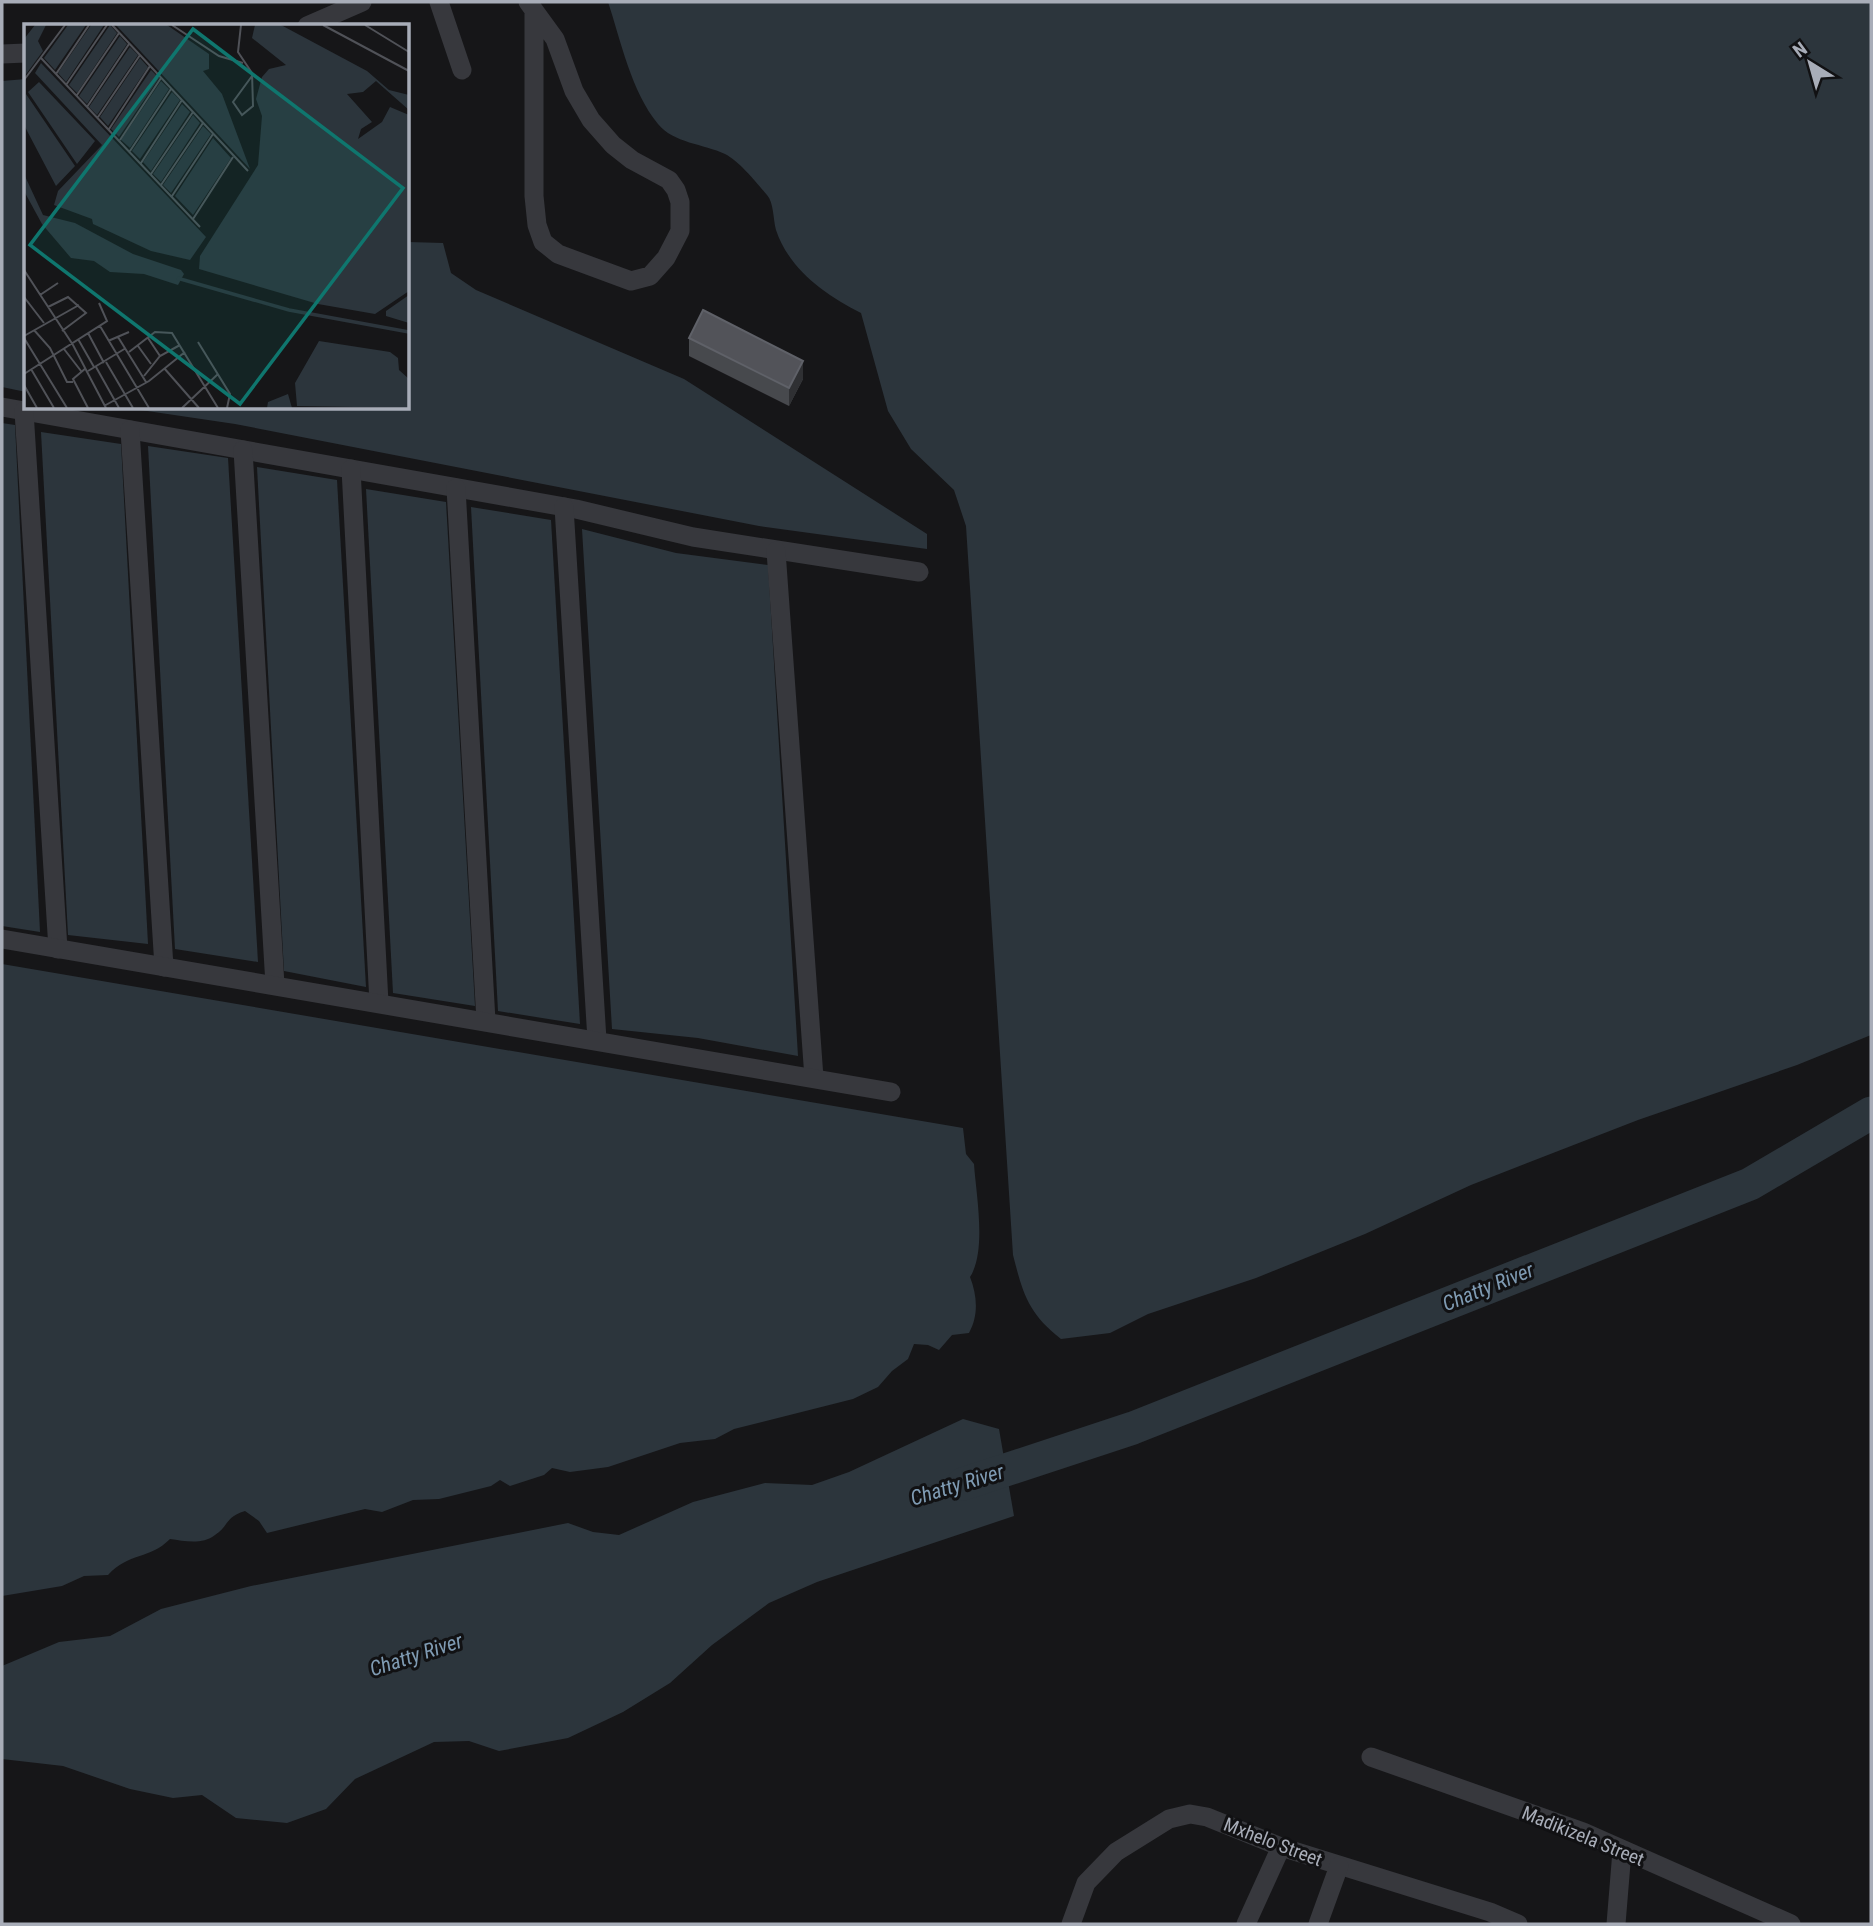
<svg xmlns="http://www.w3.org/2000/svg" width="1873" height="1926" viewBox="0 0 1873 1926" font-family="'Roboto Condensed',sans-serif">
  <style>
    .water { fill: #2c353c }
    .lines { fill: none; stroke-linecap: round; stroke-linejoin: round }
    .river { stroke: #2c353c; stroke-width: 33 }
    .minor { stroke: #37383d; stroke-width: 19 }
    .wall { fill: #47494d }
    .shaded-wall { fill: #2f3033 }
    .building { fill: #525359; stroke: #5f6168; stroke-width: 2 }
    .labels { text-anchor: middle; dominant-baseline: central; stroke-width: 6; stroke-linejoin: round; paint-order: stroke }
    .street-label { font-size: 19px; fill: #a8adb8; stroke: #111113 }
    .water-label { font-size: 21px; font-style: italic; fill: #7f9bb3; stroke: #111113 }
    .inset-river { fill: none; stroke: #2c353c; stroke-width: 3.5 }
    .inset-road { fill: none; stroke: #505258; stroke-width: 2 }
    .view { fill: #0f766e; fill-opacity: 0.15; stroke: #0f766e; stroke-width: 3.5 }
    .inset-edge { fill: none; stroke: #a8adb8; stroke-width: 3.5 }
  </style>
  <rect width="100%" height="100%" fill="#161618"/>
  <g class="water">
    <path d="M 608,2 L 1871,2 L 1871,1035 L 1797,1065 L 1638,1120 L 1471,1185 L 1365,1234 L 1256,1278 L 1148,1314 L 1110,1333 L 1061,1339 C 1028,1313 1023,1294 1013,1255 L 966,526 L 954,490 L 911,449 L 888,411 L 861,313 C 825,295 789,269 776,230 C 773,219 774,203 767,195 C 757,183 739,161 725,154 C 704,144 673,143 658,124 C 631,91 621,41 608,2 Z"/>
    <path d="M 26,79 L 26,392 L 2,387 L 2,81 Z"/>
    <path d="M 408,242 L 443,243 L 451,273 L 476,290 L 684,379 L 927,534 L 927,549 L 759,526 L 235,424 L 127,408 L 408,408 Z"/>
    <path d="M 2,423 L 15,425 L 40,932 L 2,926 Z"/>
    <path d="M 41,432 L 121,444 L 148,944 L 68,935 Z"/>
    <path d="M 148,446 L 228,458 L 258,962 L 175,949 Z"/>
    <path d="M 257,467 L 337,480 L 366,987 L 284,971 Z"/>
    <path d="M 366,489 L 446,502 L 475,1006 L 393,993 Z"/>
    <path d="M 471,507 L 551,520 L 580,1024 L 498,1011 Z"/>
    <path d="M 582,529 L 676,553 L 768,565 L 798,1056 L 698,1038 L 612,1029 Z"/>
    <path d="M 2,964 L 963,1128 L 966,1154 L 974,1164 C 976,1194 987,1251 970,1277 C 977,1295 979,1315 969,1333 L 952,1335 L 939,1350 L 928,1345 L 914,1344 L 908,1359 L 892,1371 L 878,1387 L 853,1399 L 734,1429 L 715,1439 L 680,1443 L 608,1467 L 570,1472 L 552,1468 L 544,1475 L 510,1486 L 500,1480 L 491,1486 L 439,1499 L 413,1500 L 382,1512 L 365,1509 L 267,1533 L 259,1521 L 245,1511 C 225,1517 229,1526 215,1535 C 202,1545 185,1541 170,1539 C 149,1560 129,1552 108,1575 L 84,1576 L 62,1586 L 2,1596 Z"/>
    <path d="M 963,1419 L 999,1429 L 1014,1516 L 817,1582 L 769,1603 L 712,1645 L 670,1683 L 623,1712 L 568,1738 L 499,1751 L 469,1741 L 434,1742 L 355,1779 L 326,1809 L 287,1823 L 236,1818 L 202,1795 L 173,1798 L 130,1789 L 63,1766 L 2,1759 L 2,1666 L 59,1642 L 110,1636 L 161,1609 L 251,1586 L 568,1523 L 593,1532 L 619,1535 L 693,1502 L 765,1483 L 812,1485 L 849,1472 Z"/>
  </g>
  <g class="lines">
    <path class="river" d="M 963,1484 L 1133,1428 L 1750,1184 L 1871,1113"/>
    <g class="minor">
      <path d="M 439,2 L 462,70"/>
      <path d="M 528,2 L 555,39 L 574,91 L 591,120 L 613,145 L 632,160 L 669,180 L 676,190 L 680,202 L 680,231 L 666,258 L 650,276 L 631,281 L 558,254 L 543,242 L 537,225 L 534,196 L 534,14"/>
      <path d="M 307,26 L 362,2"/>
      <path d="M 2,54 L 26,53"/>
      <path d="M 2,407 L 576,509 L 693,537 L 919,572"/>
      <path d="M 24,411 L 58,949"/>
      <path d="M 130,430 L 164,967"/>
      <path d="M 243,450 L 275,985"/>
      <path d="M 351,469 L 379,1003"/>
      <path d="M 456,488 L 486,1021"/>
      <path d="M 564,507 L 597,1040"/>
      <path d="M 776,551 L 814,1078"/>
      <path d="M 2,939 L 891,1092"/>
      <path d="M 1371,1757 L 1583,1832 L 1791,1924"/>
      <path d="M 1071,1924 L 1086,1883 L 1116,1852 L 1169,1819 L 1190,1814 L 1207,1817 L 1281,1847 L 1490,1912 L 1518,1924"/>
      <path d="M 1246,1924 L 1281,1847"/>
      <path d="M 1318,1924 L 1339,1866"/>
      <path d="M 1616,1924 L 1622,1851"/>
    </g>
  </g>
  <path class="wall" d="M 689,338 L 803,379 L 789,406 L 689,356 Z"/>
  <path class="shaded-wall" d="M 803,361 L 803,379 L 789,406 L 789,388 Z"/>
  <path class="building" d="M 703,310 L 803,361 L 789,388 L 689,338 Z"/>
  <g class="labels">
    <g class="street-label">
      <text transform="translate(1583 1836) rotate(22)">Madikizela Street</text>
      <text transform="translate(1273 1842) rotate(21)">Mxhelo Street</text>
    </g>
    <g class="water-label">
      <text transform="translate(1488 1287) rotate(-22)">Chatty River</text>
      <text transform="translate(957 1485) rotate(-17)">Chatty River</text>
      <text transform="translate(416 1655) rotate(-18)">Chatty River</text>
    </g>
  </g>
  <g transform="translate(24 24)">
    <rect width="385" height="385" fill="#161618"/>
    <path d="M 11,1 L 22,1 L 14,17 L 19,27 L 0,53 L 0,15 ZM 44,1 L 62,1 L 31,46 L 20,34 ZM 67,1 L 80,1 L 42,58 L 34,49 ZM 86,1 L 93,9 L 53,69 L 45,61 ZM 92,1 L 143,1 L 185,30 L 185,45 L 179,47 L 198,70 L 226,145 ZM 231,1 L 257,1 L 343,47 L 365,66 L 385,71 L 385,86 L 352,57 L 339,68 L 323,70 L 348,98 L 337,105 L 334,115 L 358,98 L 366,83 L 385,91 L 385,267 L 351,290 L 294,280 L 175,245 L 176,232 L 234,141 L 238,92 L 232,75 L 238,53 L 245,45 L 262,41 L 228,14 ZM 96,12 L 103,20 L 63,80 L 55,72 ZM 106,23 L 114,31 L 73,91 L 65,83 ZM 116,34 L 124,43 L 84,102 L 76,93 ZM 17,39 L 182,213 L 166,236 L 127,227 L 69,200 L 68,195 L 30,181 L 34,167 L 78,121 L 11,49 ZM 127,46 L 135,54 L 95,113 L 87,105 ZM 137,57 L 145,65 L 106,124 L 97,116 ZM 15,58 L 71,117 L 53,140 L 4,68 ZM 148,68 L 156,76 L 116,135 L 108,127 ZM 2,70 L 51,142 L 32,162 L 0,101 ZM 158,80 L 166,88 L 127,147 L 119,138 ZM 169,91 L 176,99 L 137,158 L 129,150 ZM 179,102 L 187,110 L 147,169 L 139,161 ZM 189,114 L 207,134 L 169,191 L 151,172 ZM 0,150 L 19,191 L 51,199 L 109,230 L 157,246 L 160,250 L 154,261 L 120,250 L 86,248 L 70,237 L 47,234 L 18,200 L 0,167 ZM 385,271 L 385,299 L 362,292 L 362,287 ZM 295,317 L 366,328 L 374,334 L 375,346 L 385,355 L 385,384 L 273,382 L 271,359 ZM 264,370 L 268,384 L 243,384 L 244,378 Z" fill="#2c353c"/>
    <path class="inset-river" d="M 153,254 L 265,286 L 385,308"/>
    <path class="inset-road" d="M 88,1 L 224,147M 148,1 L 195,32 L 219,39M 217,1 L 214,28 L 228,49 L 229,82 L 218,91 L 209,78 L 228,52M 299,1 L 385,47M 341,1 L 385,28M 17,34 L 176,203M 32,50 L 65,1M 0,56 L 41,1M 42,61 L 83,1M 53,71 L 95,9M 63,83 L 105,20M 74,93 L 116,31M 85,105 L 126,42M 96,116 L 137,54M 106,127 L 147,65M 117,139 L 158,76M 127,150 L 169,88M 137,161 L 179,99M 148,172 L 189,110M 169,195 L 209,133M 0,246 L 49,321 L 82,384M 16,271 L 34,259M 0,273 L 20,299M 24,283 L 44,273 L 62,289 L 38,307M 76,302 L 125,384M 10,306 L 26,324 L 43,358 L 49,358M 64,309 L 80,339M 0,312 L 55,281M 94,313 L 122,358M 0,314 L 43,384M 124,314 L 136,332M 54,315 L 70,343M 84,317 L 105,308M 174,318 L 206,370 L 203,384M 114,322 L 127,340M 40,325 L 57,347M 105,328 L 131,308 L 148,309 L 194,384M 82,338 L 109,384M 72,343 L 95,384M 62,344 L 49,355 L 64,384M 140,344 L 175,384M 7,345 L 30,384M 64,347 L 102,324M 0,350 L 83,297 L 75,279M 120,352 L 136,332 L 156,321M 0,361 L 13,384M 80,382 L 125,357 L 161,328M 158,384 L 194,350"/>
    <path class="view" d="M 169,5 L 379,164 L 216,380 L 6,221 Z"/>
    <rect width="385" height="385" class="inset-edge"/>
  </g>
  <rect width="1873" height="1926" fill="none" stroke="#a8adb8" stroke-width="7"/>
  <g transform="translate(1810 63) rotate(323)" stroke="#111113" stroke-width="5" paint-order="stroke">
  <path d="M0-5L12 26L0 18L-12 26Z" fill="#a8adb8"/>
  <text y="-10" font-size="19" font-weight="bold" text-anchor="middle" fill="#a8adb8">N</text>
  </g>
</svg>
